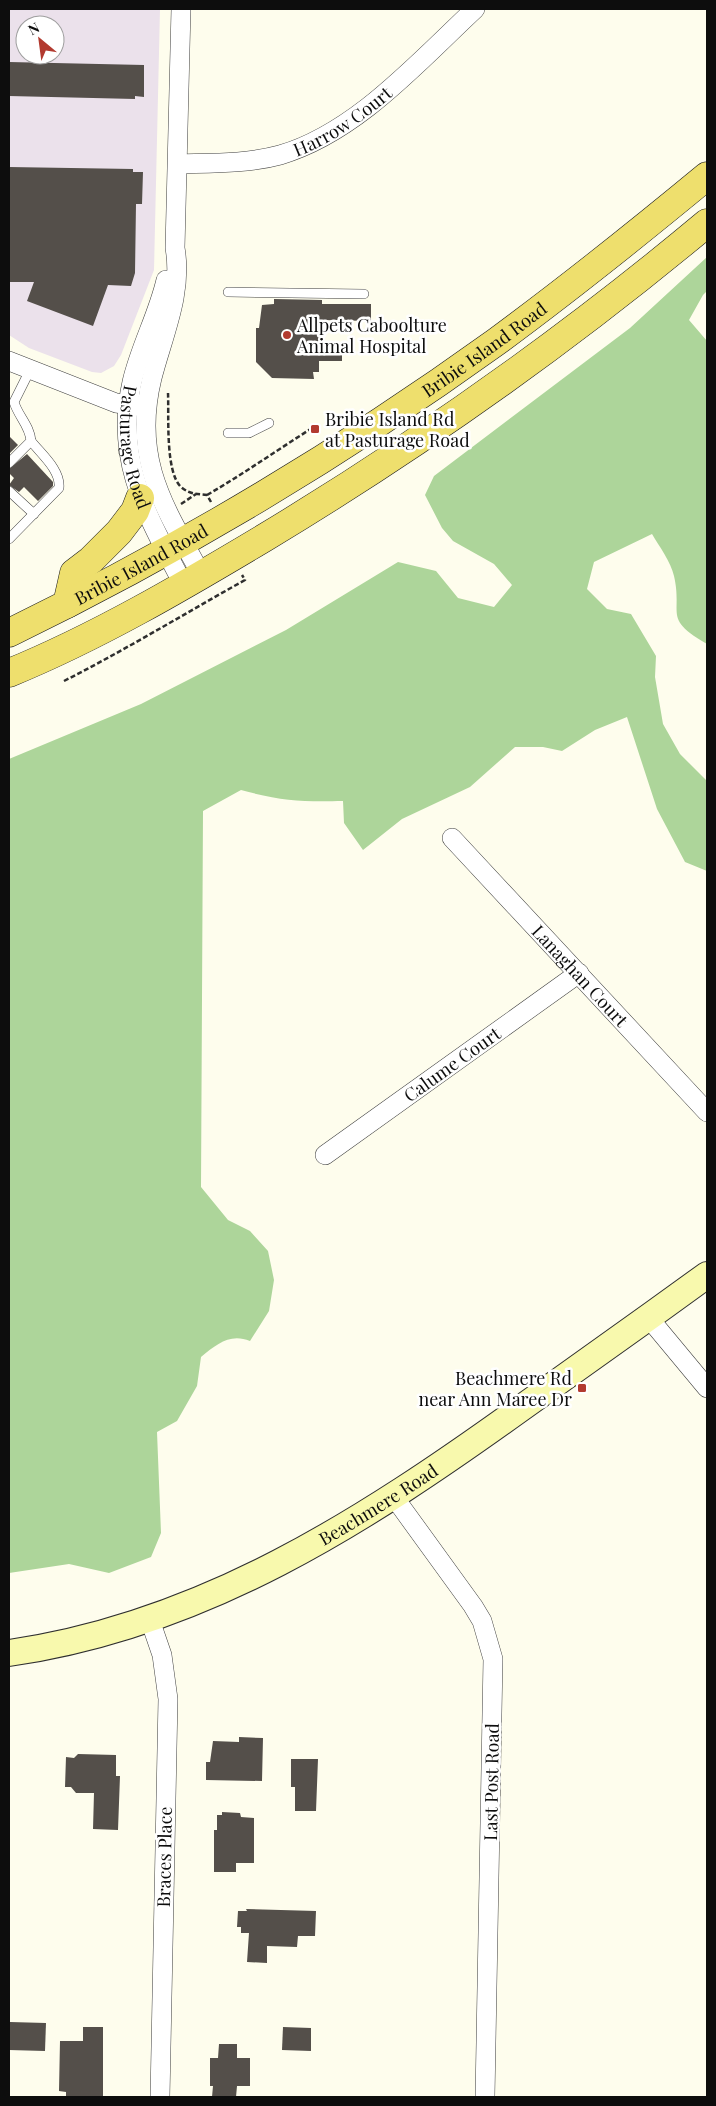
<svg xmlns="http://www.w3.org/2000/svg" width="716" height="2106" viewBox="0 0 716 2106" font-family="'Playfair Display',serif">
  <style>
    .industrial { fill: #ebe1eb; fill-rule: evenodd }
    .forest { fill: #add59a }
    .building { fill: #544f4a }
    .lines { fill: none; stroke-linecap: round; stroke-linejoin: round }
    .lane-casing { stroke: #404040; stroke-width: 10 }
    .street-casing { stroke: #404040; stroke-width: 20 }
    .secondary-casing { stroke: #2f2f2f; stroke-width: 28 }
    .primary-casing { stroke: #1e1e1e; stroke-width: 29 }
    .path { stroke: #2f2f2f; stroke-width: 2.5; stroke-dasharray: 5 2.5; stroke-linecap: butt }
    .lane { stroke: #fff; stroke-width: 9 }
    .street { stroke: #fff; stroke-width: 19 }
    .secondary { stroke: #f8f9ad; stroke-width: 26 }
    .primary { stroke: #eedf6d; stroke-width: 28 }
    .poi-dot { fill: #b23a2f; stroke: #fff; stroke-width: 2 }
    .labels { text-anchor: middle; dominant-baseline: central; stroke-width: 5; stroke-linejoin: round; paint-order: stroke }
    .street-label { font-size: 18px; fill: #0d0d0d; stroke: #fff }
    .poi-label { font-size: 18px; fill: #0d0d0d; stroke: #fff; text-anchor: start }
  </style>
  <rect width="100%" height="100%" fill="#fefded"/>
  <path class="industrial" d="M 9,9 L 160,9 L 154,270 L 121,355 L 114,366 L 101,373 L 92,372 L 29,348 L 9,335 ZM 25,25 L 55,25 L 55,55 L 25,55 Z"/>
  <path class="forest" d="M 707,257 L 707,291 L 703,295 L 689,320 L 707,341 L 707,644 C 662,618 683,615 674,576 C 671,562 659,546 652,534 L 594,562 L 587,589 L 607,609 L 631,614 L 656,656 L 655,677 L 663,724 L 680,754 L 707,781 L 707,871 L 685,862 L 657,809 L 627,717 L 595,730 L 562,751 L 543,747 L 515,747 L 470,787 L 402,819 L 363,850 L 344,823 L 343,801 C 302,802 281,801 241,790 L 203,811 L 201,1187 L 228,1220 L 250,1231 L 268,1251 L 274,1280 L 269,1311 L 250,1341 C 230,1333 217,1344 201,1357 L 197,1386 L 177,1421 L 157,1432 L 161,1533 L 151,1557 L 109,1573 L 69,1564 L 9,1573 L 9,759 L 141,704 L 286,630 L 398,562 L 436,571 L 458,598 L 494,607 L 512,585 L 494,564 L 453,541 L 442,528 L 425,495 L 434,476 L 630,328 Z"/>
  <g class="building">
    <path d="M 9,62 L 144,65 L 144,97 L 135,96 L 135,99 L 9,96 Z"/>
    <path d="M 9,167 L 133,169 L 133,172 L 143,172 L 142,204 L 136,204 L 135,273 L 131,286 L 108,285 L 93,326 L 27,301 L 34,282 L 9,282 Z"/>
    <path d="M 274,299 L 322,300 L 322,304 L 371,304 L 371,321 L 322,320 L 324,346 L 342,346 L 342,361 L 319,361 L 319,372 L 313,372 L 314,379 L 272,378 L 256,362 L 256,328 L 259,328 L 262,305 L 274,304 Z"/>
    <path d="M 9,436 L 18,445 L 9,454 Z"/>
    <path d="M 27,454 L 53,482 L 53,486 L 38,501 L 24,487 L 19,492 L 9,485 L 14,478 L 9,473 L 9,469 Z"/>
    <path d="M 239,1737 L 263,1738 L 262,1781 L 206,1780 L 206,1762 L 210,1762 L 213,1741 L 239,1742 Z"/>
    <path d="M 78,1754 L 116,1755 L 116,1776 L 120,1776 L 118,1830 L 93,1829 L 94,1793 L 76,1793 L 71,1787 L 65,1787 L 66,1757 L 74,1758 Z"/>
    <path d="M 291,1759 L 318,1759 L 316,1811 L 295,1811 L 295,1787 L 291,1787 Z"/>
    <path d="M 222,1812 L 240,1813 L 241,1817 L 254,1818 L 254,1863 L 236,1863 L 236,1872 L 214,1872 L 214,1830 L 217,1830 L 217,1815 L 222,1815 Z"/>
    <path d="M 246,1909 L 316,1911 L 315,1936 L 298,1936 L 297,1947 L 267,1946 L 267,1963 L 247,1962 L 249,1933 L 241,1933 L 241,1927 L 237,1927 L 238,1911 L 247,1911 Z"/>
    <path d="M 10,2022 L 46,2023 L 45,2051 L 9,2050 Z"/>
    <path d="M 83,2027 L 103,2027 L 103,2097 L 66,2097 L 66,2092 L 59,2091 L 60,2041 L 83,2041 Z"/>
    <path d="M 283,2027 L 311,2028 L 311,2051 L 282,2050 Z"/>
    <path d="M 219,2044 L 237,2044 L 237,2058 L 250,2058 L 250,2086 L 237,2086 L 236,2097 L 212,2097 L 213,2086 L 210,2086 L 210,2058 L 218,2058 Z"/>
  </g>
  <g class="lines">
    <defs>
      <g id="lane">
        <path d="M 228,292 L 364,294"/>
        <path d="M 228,433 L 249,433 L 269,423"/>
        <path d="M 9,463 L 31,441 C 30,426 18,416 14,402 L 30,370"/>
        <path d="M 9,491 L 34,514"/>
        <path d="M 9,539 L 59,488 C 61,470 41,454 31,441"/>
      </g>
      <g id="street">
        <path d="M 181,9 L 175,248 C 183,293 163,335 152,378 C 132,460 164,506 201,574"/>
        <path id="s1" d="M 178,164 C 211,163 247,164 280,155 C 356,133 418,62 475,9"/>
        <path id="s2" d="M 166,280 C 158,315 140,347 132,382 C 114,462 148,516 183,584"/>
        <path d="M 9,361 L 116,403 L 139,406"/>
        <path id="s3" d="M 452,838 L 707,1112"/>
        <path id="s4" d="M 325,1155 L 579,973"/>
        <path d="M 648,1317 L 707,1388"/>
        <path d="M 394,1497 L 473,1606 L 482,1621 L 493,1659 L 485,2097"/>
        <path d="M 150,1620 L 162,1655 L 168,1699 L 160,2097"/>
      </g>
      <g id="secondary">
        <path id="s5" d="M 9,1653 C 204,1625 364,1521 520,1409 C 583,1364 645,1320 707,1275"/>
      </g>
      <g id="primary">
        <path d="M 67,604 L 74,573 L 91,560 L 119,532 L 135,511 L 140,498"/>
        <path id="s6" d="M 9,633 C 179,550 342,453 496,342 C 568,289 638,233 707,176"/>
        <path d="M 9,673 C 97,637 182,587 264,538 C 420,444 567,340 707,223"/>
      </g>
    </defs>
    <use href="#lane" class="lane-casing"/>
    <use href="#street" class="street-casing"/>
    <use href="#secondary" class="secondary-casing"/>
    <use href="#primary" class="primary-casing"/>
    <g class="path">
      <path d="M 168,393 C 169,415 165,472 181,487 C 189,494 197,494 207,495 L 211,502"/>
      <path d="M 207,495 C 245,473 280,448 317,425"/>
      <path d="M 181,504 L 196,494"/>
      <path d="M 64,681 C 125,650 184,614 245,580 L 242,575"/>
    </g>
    <use href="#lane" class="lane"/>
    <use href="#street" class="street"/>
    <use href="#secondary" class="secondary"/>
    <use href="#primary" class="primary"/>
  </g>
  <g class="poi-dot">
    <circle cx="287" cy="335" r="5"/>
    <rect x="310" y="424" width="10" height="10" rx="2.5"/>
    <rect x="577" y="1383" width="10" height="10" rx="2.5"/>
  </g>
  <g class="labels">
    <g class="street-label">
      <text stroke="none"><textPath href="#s1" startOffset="174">Harrow Court</textPath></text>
      <text stroke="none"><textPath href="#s6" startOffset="554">Bribie Island Road</textPath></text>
      <text stroke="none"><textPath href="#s2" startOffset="174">Pasturage Road</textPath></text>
      <text stroke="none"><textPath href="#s6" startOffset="149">Bribie Island Road</textPath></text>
      <text stroke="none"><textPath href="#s3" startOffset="188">Lanaghan Court</textPath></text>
      <text stroke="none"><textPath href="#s4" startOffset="156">Calume Court</textPath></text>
      <text stroke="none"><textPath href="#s5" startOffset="401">Beachmere Road</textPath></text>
      <text transform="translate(491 1782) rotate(-89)">Last Post Road</text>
      <text transform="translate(164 1857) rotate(-89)">Braces Place</text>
    </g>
    <g class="poi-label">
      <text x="297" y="325">Allpets Caboolture<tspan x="297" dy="21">Animal Hospital</tspan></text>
      <text x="325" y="419">Bribie Island Rd<tspan x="325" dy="21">at Pasturage Road</tspan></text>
      <text x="572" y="1378" text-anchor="end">Beachmere Rd<tspan x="572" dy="21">near Ann Maree Dr</tspan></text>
    </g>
  </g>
  <rect width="716" height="2106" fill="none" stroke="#0d0d0d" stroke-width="20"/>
  <g transform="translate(40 40) rotate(331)"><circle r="24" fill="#ffffff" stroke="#9e9e9e"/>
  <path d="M0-4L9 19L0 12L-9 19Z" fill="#b23a2f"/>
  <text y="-8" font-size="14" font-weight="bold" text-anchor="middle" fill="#0d0d0d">N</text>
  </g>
</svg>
